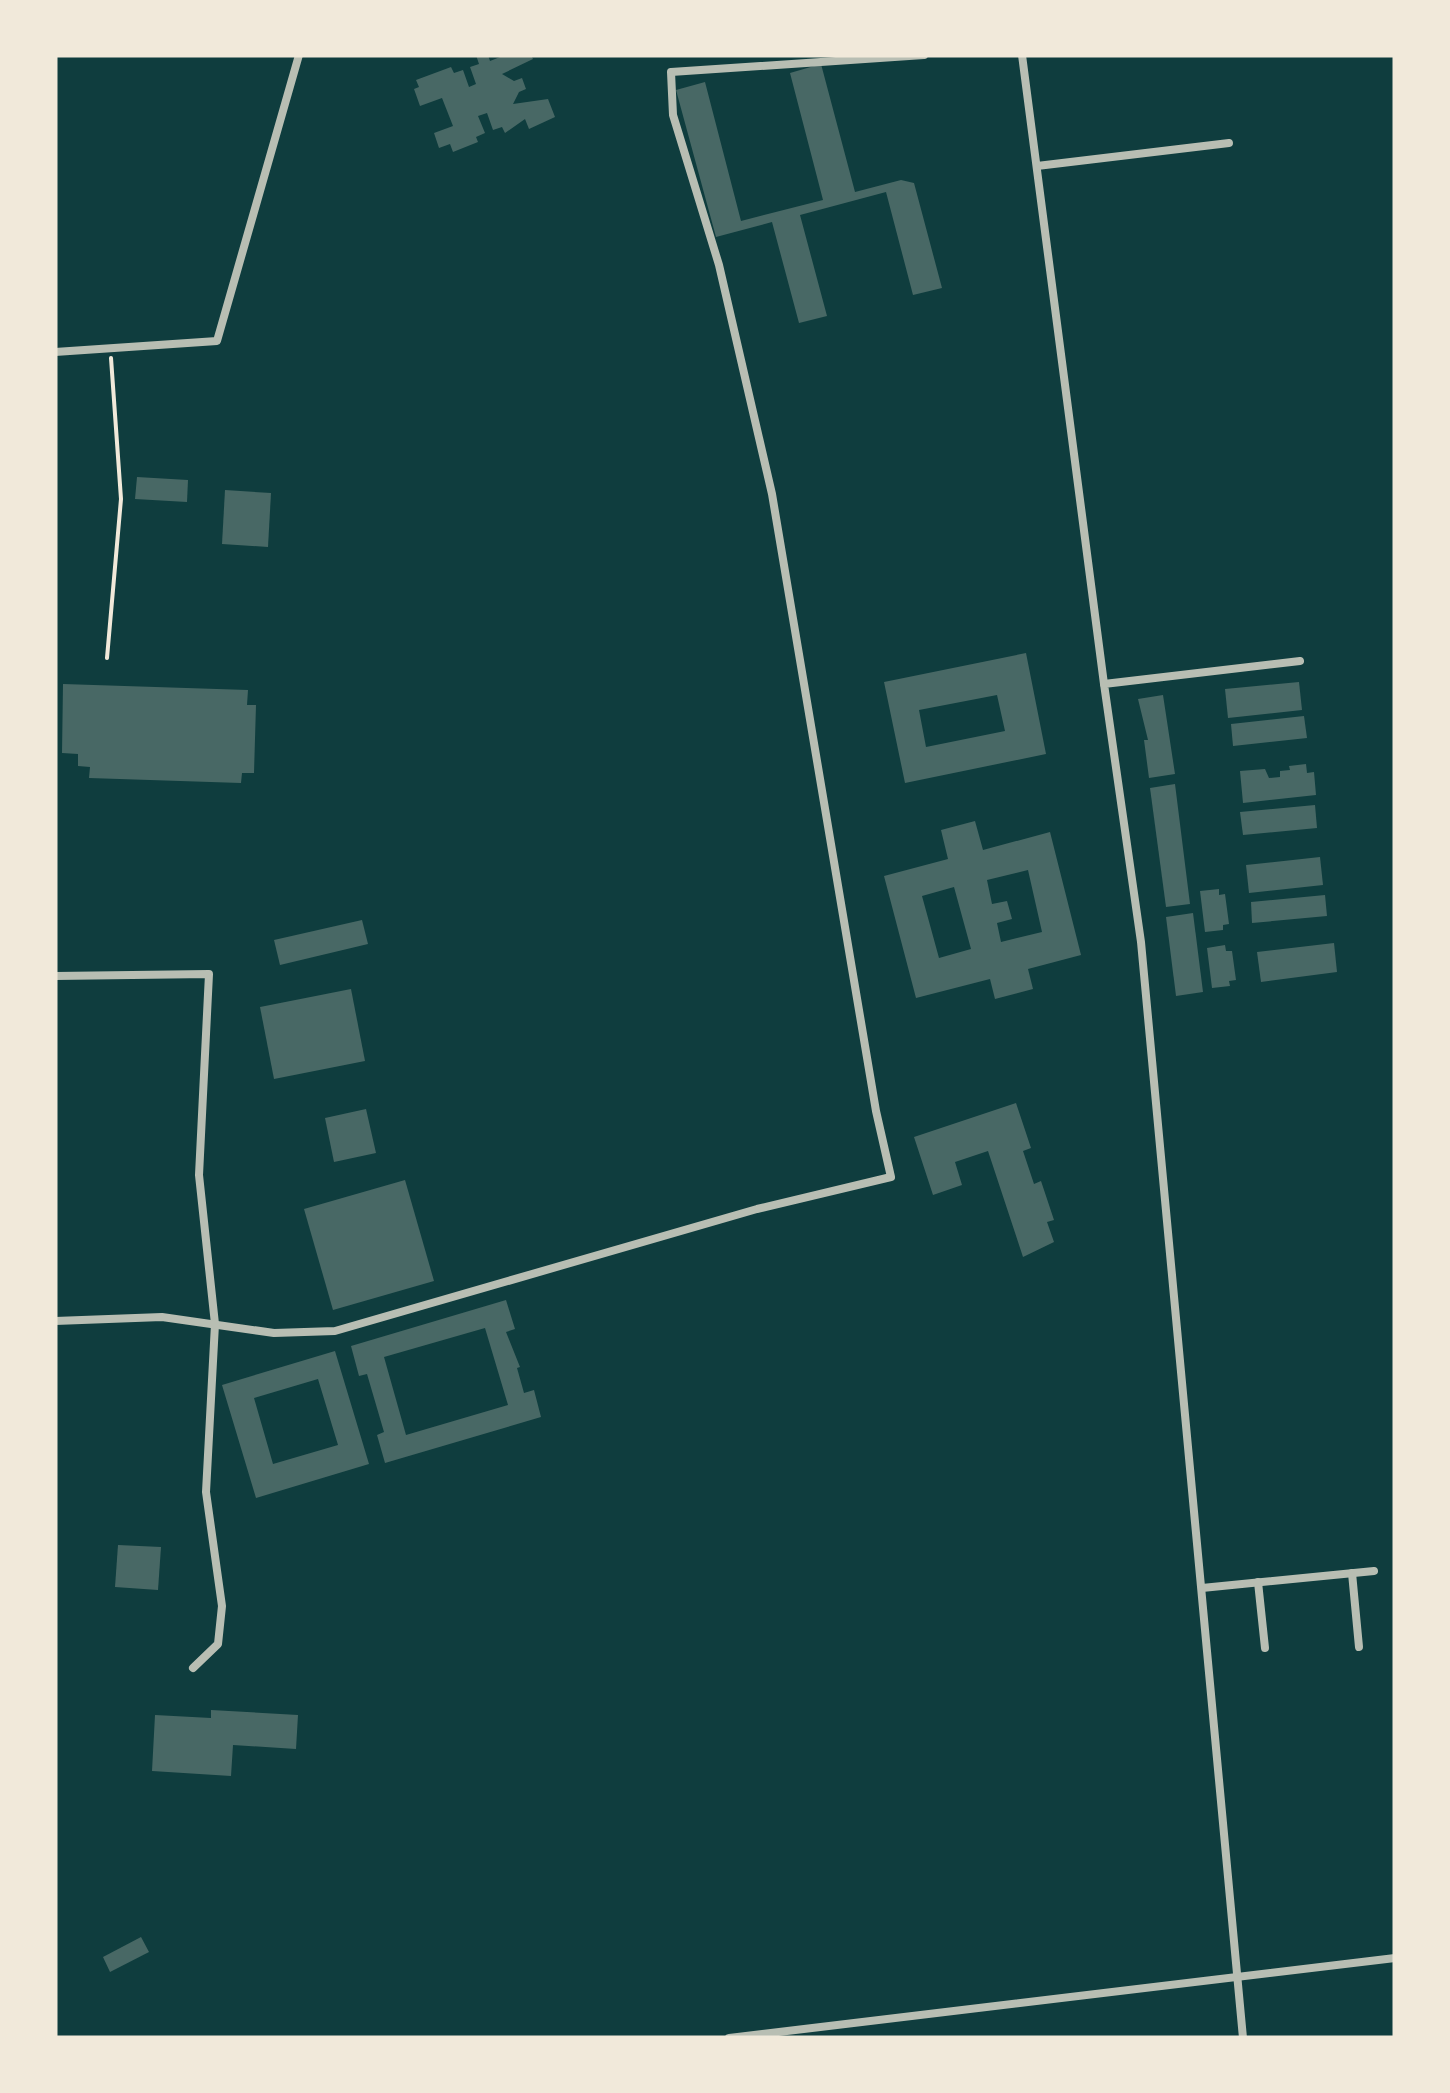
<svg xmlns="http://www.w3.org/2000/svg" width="1450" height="2093" viewBox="0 0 1450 2093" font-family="Commissioner,sans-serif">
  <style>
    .building { fill: #486865; fill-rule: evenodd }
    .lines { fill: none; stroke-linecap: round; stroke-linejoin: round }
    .path { stroke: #f1e9da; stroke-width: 4 }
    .minor { stroke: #b8beb3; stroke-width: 8 }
  </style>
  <rect width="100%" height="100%" fill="#0f3d3e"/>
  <g class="building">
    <path d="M 476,55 L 488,55 L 490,61 L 505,55 L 531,55 L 533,59 L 502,74 L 514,81 L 522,78 L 526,89 L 519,92 L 513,104 L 548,99 L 555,117 L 529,129 L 525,119 L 505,133 L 502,127 L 493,130 L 487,113 L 478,116 L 485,133 L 476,137 L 478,142 L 453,152 L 450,144 L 439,148 L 434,133 L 453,126 L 442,98 L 420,106 L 414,89 L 419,87 L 416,80 L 451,67 L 454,73 L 463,70 L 469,87 L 476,84 L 470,67 L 479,64 Z"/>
    <path d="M 821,64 L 855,192 L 901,180 L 914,183 L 942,288 L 913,295 L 886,192 L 800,215 L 827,316 L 799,323 L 772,222 L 716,237 L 676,90 L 705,82 L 741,221 L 823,200 L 790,73 Z"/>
    <path d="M 137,477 L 188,480 L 187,502 L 135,499 Z"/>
    <path d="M 225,490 L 271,493 L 268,547 L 222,544 Z"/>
    <path d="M 1026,653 L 1046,754 L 905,783 L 884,682 ZM 997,695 L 1005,731 L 926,747 L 919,710 Z"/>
    <path d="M 1299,682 L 1302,710 L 1228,718 L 1225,689 Z"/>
    <path d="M 63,684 L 248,690 L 247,705 L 256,705 L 254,773 L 242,773 L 241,783 L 89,778 L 90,767 L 78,766 L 78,754 L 62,753 Z"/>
    <path d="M 1163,695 L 1175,774 L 1149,778 L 1144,740 L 1148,740 L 1138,699 Z"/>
    <path d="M 1304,716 L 1307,738 L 1233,746 L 1231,724 Z"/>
    <path d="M 1306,764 L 1307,773 L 1314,772 L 1316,795 L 1243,803 L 1240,771 L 1265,769 L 1269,778 L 1280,777 L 1280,771 L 1290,770 L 1289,766 Z"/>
    <path d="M 1175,784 L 1190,904 L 1166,907 L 1150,788 Z"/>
    <path d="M 1315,805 L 1317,828 L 1243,835 L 1240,812 Z"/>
    <path d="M 975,821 L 983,850 L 1050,832 L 1081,955 L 1028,969 L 1033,989 L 995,999 L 990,979 L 916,998 L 884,876 L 948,859 L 941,830 ZM 1028,870 L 1042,932 L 1001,942 L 997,923 L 1012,919 L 1007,901 L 992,904 L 987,880 ZM 954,887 L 971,949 L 939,958 L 922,896 Z"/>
    <path d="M 1320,857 L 1323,885 L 1249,893 L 1246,865 Z"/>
    <path d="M 1219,889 L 1219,895 L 1225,894 L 1229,924 L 1223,925 L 1223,930 L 1205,932 L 1200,891 Z"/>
    <path d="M 1325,895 L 1327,916 L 1252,923 L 1251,902 Z"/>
    <path d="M 1193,913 L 1203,992 L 1176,996 L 1166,917 Z"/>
    <path d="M 362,920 L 368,944 L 280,965 L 274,940 Z"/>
    <path d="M 1334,943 L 1337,972 L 1261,982 L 1257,952 Z"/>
    <path d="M 1225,945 L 1226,951 L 1232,951 L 1236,980 L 1229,981 L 1230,986 L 1212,988 L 1207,948 Z"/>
    <path d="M 351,989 L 365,1061 L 274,1079 L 260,1007 Z"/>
    <path d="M 1016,1103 L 1031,1148 L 1023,1151 L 1034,1184 L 1041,1181 L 1054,1220 L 1047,1222 L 1054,1242 L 1023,1257 L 988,1151 L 955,1162 L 962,1185 L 933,1195 L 914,1137 Z"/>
    <path d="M 366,1109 L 376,1153 L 334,1162 L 325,1118 Z"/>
    <path d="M 405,1180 L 434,1281 L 333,1310 L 304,1209 Z"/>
    <path d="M 506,1300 L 515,1329 L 506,1332 L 520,1367 L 517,1368 L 524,1393 L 534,1390 L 541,1417 L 385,1463 L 377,1435 L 384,1432 L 367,1374 L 359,1376 L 351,1346 ZM 485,1328 L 508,1405 L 406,1435 L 384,1357 Z"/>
    <path d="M 335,1351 L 369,1464 L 256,1498 L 222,1385 ZM 318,1379 L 338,1445 L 273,1464 L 254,1398 Z"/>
    <path d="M 118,1545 L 161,1547 L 158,1590 L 115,1587 Z"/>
    <path d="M 211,1710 L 298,1715 L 296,1749 L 233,1745 L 231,1776 L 152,1771 L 155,1715 L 211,1718 Z"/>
    <path d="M 141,1937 L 149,1952 L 110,1972 L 103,1957 Z"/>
  </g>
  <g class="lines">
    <path class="path" d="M 107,658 L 121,499 L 111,358"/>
    <g class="minor">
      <path d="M 1022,55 L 1104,684"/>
      <path d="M 1037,166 L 1229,143"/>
      <path d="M 55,352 L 217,341 L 299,55"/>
      <path d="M 55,976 L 209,974 L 199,1175 L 215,1324 L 206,1492 L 222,1606 L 218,1644 L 193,1668"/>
      <path d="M 55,1321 L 162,1317 L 274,1333 L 335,1331 L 757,1209 L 891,1177 L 876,1111 L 772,494 L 719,265 L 673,115 L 671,72 L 924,55"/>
      <path d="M 1352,1573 L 1359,1647"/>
      <path d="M 1258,1582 L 1265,1648"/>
      <path d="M 1202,1588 L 1374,1571"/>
      <path d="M 729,2038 L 1395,1958"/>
      <path d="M 1243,2038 L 1141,942 L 1104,684 L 1300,661"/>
    </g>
  </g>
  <rect width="1450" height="2093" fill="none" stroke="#f1e9da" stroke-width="115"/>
</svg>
